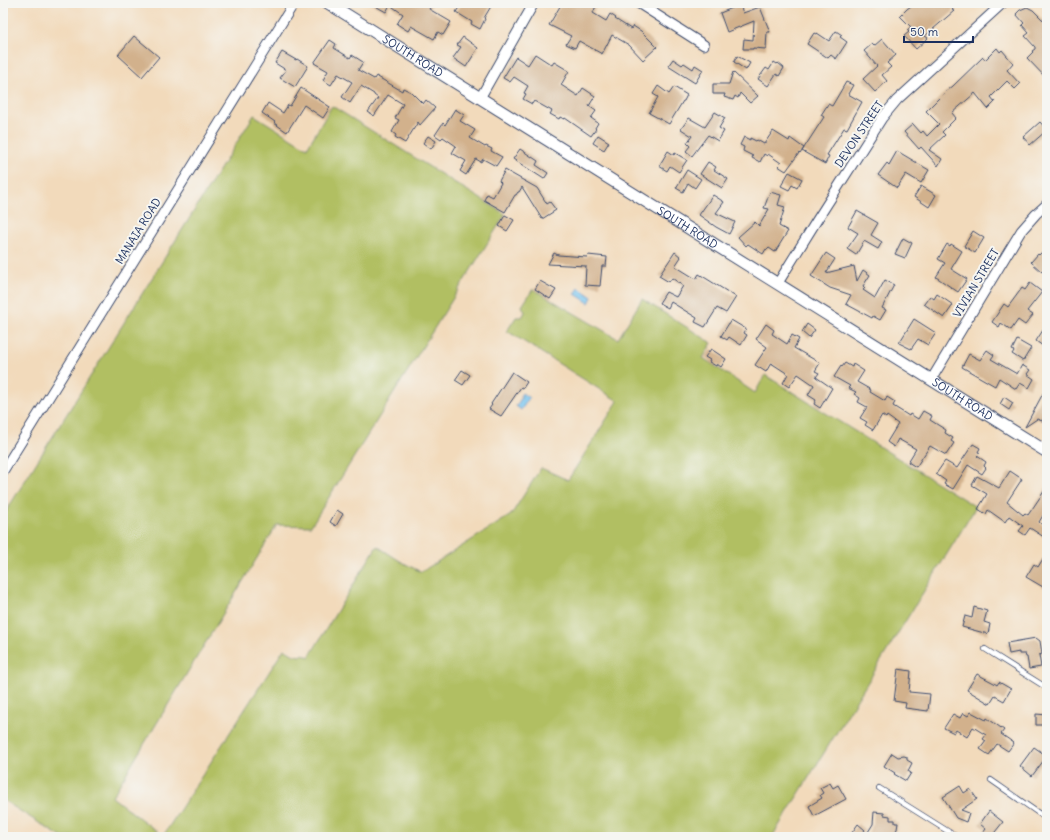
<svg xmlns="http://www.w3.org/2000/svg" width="1050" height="840" viewBox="0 0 1050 840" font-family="Delius,sans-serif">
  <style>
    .green { fill: #b1bf62; stroke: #667760 }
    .water { fill: #73c2ee; stroke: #4778a6 }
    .building { fill: #d2b18c }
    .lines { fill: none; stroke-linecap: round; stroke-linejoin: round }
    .service-casing { stroke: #3b496c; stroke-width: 6 }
    .minor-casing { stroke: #3b496c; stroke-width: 11 }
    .tertiary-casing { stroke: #3b496c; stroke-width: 13 }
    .service { stroke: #fff; stroke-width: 4.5 }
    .minor { stroke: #fff; stroke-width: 9 }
    .tertiary { stroke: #fff; stroke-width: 11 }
    .labels { text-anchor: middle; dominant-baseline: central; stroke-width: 4; stroke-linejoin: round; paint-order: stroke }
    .street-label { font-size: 11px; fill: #1b2f5e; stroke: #f6f6f2 }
  </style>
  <rect width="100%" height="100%" fill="#f6f6f2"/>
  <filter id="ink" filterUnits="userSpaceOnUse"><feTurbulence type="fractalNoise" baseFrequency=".025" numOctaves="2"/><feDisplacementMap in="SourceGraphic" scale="8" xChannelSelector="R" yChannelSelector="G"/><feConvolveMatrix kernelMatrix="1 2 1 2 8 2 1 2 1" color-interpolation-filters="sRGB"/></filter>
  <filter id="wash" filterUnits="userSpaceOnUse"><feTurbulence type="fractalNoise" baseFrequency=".012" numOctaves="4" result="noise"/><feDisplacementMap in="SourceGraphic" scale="16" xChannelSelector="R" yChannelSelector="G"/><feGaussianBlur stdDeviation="0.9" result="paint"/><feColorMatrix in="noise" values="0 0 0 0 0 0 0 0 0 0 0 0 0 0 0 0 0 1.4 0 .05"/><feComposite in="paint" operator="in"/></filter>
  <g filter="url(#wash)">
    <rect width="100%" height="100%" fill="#f2dabb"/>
    <path class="green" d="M 332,106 L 505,214 L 505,215 L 311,526 L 277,525 L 112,797 L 163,836 L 284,649 L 294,655 L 301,656 L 303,654 L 309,657 L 377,546 L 400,561 L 421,572 L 511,515 L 541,468 L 568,480 L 618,401 L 507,331 L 516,317 L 522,317 L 525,312 L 522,306 L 533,289 L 618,339 L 642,299 L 712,343 L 703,358 L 755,393 L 765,375 L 976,507 L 772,837 L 61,837 L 3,800 L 3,516 L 254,115 L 307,148 Z"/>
    <g class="water">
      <path d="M 579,288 L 592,297 L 589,303 L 575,294 Z"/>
      <path d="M 522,393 L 529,398 L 521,410 L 516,406 L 522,397 L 520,396 Z"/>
    </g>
    <g id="blocks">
      <g class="building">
        <path d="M 370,3 L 433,3 L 429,9 L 451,22 L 443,35 L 438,32 L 434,39 L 411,26 L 408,31 L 397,24 L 403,14 L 390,5 L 386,12 Z"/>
        <path d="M 462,3 L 493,3 L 484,18 L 485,19 L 480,29 L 471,24 L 472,22 L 456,12 Z"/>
        <path d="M 562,3 L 590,3 L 596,6 L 593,13 L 606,21 L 610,14 L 616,18 L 615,19 L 631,29 L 633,26 L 641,31 L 657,47 L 643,60 L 629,45 L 612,35 L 602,54 L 579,41 L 575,48 L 566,44 L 571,36 L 549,25 Z"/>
        <path d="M 915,3 L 959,3 L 952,10 L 954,11 L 925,36 L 928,38 L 916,49 L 904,36 L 909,32 L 907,30 L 911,27 L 900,16 L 907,9 Z"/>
        <path d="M 740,5 L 743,13 L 760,7 L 770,32 L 767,32 L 766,49 L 753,48 L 753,49 L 743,49 L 744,39 L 753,40 L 754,21 L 727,32 L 720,13 Z"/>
        <path d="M 1027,7 L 1033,10 L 1043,20 L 1047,17 L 1047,79 L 1027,58 L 1033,52 L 1032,51 L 1035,49 L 1035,47 L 1025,36 L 1029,33 L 1022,25 L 1024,23 L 1016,14 L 1020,10 Z"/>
        <path d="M 836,31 L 842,35 L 840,37 L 847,42 L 836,59 L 831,55 L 828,58 L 807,44 L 814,33 L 816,34 L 817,33 L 829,41 Z"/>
        <path d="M 134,36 L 159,57 L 142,77 L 118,55 Z"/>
        <path d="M 463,37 L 478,48 L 466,67 L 453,58 L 461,47 L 457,45 Z"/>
        <path d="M 882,39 L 896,55 L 887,63 L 891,67 L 882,75 L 887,81 L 875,92 L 863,79 L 877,66 L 864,51 L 872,44 L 874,46 Z"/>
        <path d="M 330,40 L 336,44 L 334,48 L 350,58 L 352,55 L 363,62 L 358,70 L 374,79 L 376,76 L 402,91 L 403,88 L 411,92 L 423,104 L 426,100 L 435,108 L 420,125 L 418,122 L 405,143 L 395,137 L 396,135 L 392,132 L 399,120 L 395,118 L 403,104 L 388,95 L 374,116 L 368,112 L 378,98 L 374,95 L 374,94 L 361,86 L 350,103 L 342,97 L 352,82 L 338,74 L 331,85 L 323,80 L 328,71 L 314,63 Z"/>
        <path d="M 997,48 L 1000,52 L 1002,50 L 1013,63 L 1007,70 L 1020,84 L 1015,89 L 1007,81 L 991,97 L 995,102 L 988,109 L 975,93 L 952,113 L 956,118 L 942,132 L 945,135 L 929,150 L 942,159 L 938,166 L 921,147 L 919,149 L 904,132 L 913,124 L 921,133 L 923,131 L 927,136 L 939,124 L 926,111 L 942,95 L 953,86 L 983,57 L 985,60 Z"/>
        <path d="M 282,52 L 296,60 L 297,59 L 308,66 L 295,87 L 280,78 L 286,70 L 275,63 Z"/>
        <path d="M 535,54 L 552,65 L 554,62 L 569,71 L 561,85 L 578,96 L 583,88 L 595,96 L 589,106 L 596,111 L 591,118 L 598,123 L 595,128 L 596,129 L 591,136 L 565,118 L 564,119 L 560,117 L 559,119 L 550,114 L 552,111 L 534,101 L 532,104 L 523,99 L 526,94 L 524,93 L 528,86 L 514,77 L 510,82 L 503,78 L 516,57 L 528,65 Z"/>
        <path d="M 737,56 L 750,63 L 746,70 L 734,62 Z"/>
        <path d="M 673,59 L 682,65 L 684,63 L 693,69 L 695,65 L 703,70 L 695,83 L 668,66 Z"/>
        <path d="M 774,62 L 777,64 L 778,63 L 784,68 L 779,76 L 776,74 L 768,86 L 758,79 L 766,68 L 769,70 Z"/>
        <path d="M 733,72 L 758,96 L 750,103 L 740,93 L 738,98 L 735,96 L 733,100 L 724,97 L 725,94 L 713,94 L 713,84 L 729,84 Z"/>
        <path d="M 846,82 L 853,85 L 848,94 L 862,102 L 847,129 L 844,128 L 827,155 L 829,156 L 825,164 L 802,151 L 824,117 L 821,115 L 828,104 L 832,106 Z"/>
        <path d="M 658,86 L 669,94 L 674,87 L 687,95 L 684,101 L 683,101 L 669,124 L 649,113 L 658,97 L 653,94 Z"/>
        <path d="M 301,88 L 330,107 L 323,118 L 304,105 L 287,132 L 274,123 L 275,122 L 262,113 L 268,103 L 283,113 L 288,105 L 290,106 Z"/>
        <path d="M 455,109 L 464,115 L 460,121 L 475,130 L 470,138 L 485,147 L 486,146 L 492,149 L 491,151 L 502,157 L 496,166 L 483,159 L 481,162 L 476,159 L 466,175 L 460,171 L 466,161 L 452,153 L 456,146 L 443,137 L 441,139 L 435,135 L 443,123 L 445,125 Z"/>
        <path d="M 715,112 L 725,118 L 719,128 L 724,131 L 718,141 L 708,135 L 692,156 L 686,151 L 690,146 L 687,143 L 692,136 L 681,129 L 689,118 L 705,127 Z"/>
        <path d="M 1040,122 L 1047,130 L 1030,145 L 1023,137 Z"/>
        <path d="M 773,131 L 789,141 L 790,138 L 804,148 L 800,154 L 799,153 L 786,171 L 778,166 L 781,163 L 768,154 L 767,156 L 764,154 L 760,162 L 752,158 L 753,156 L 743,151 L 744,147 L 740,145 L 744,137 L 750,140 L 750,138 L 756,141 L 757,140 L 764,144 Z"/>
        <path d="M 598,135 L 609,142 L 604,150 L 593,143 Z"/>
        <path d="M 428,136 L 436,141 L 431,149 L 423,143 Z"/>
        <path d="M 520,149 L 538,161 L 536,165 L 548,173 L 544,179 L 513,159 Z"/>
        <path d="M 668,151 L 674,155 L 675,153 L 687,160 L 679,172 L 670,166 L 667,171 L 659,166 Z"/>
        <path d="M 897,151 L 929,170 L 921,183 L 906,174 L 897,188 L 878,175 L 887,163 L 889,165 Z"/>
        <path d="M 708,162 L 716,167 L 714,170 L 728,179 L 722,188 L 700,174 Z"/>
        <path d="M 505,170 L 537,188 L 547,204 L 550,202 L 556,210 L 542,219 L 522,187 L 519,192 L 518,192 L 516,195 L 515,195 L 505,212 L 484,200 L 487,194 L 493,197 L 501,183 L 499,181 Z"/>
        <path d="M 687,170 L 701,179 L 695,188 L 688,183 L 683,192 L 676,188 Z"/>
        <path d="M 789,172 L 802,179 L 797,188 L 792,185 L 789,190 L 781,186 Z"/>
        <path d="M 921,186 L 936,195 L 929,207 L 914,197 Z"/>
        <path d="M 770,192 L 781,195 L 778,205 L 785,207 L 779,226 L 788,231 L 775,252 L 769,248 L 767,250 L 766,249 L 763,254 L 748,244 L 746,246 L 738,237 L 755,222 L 759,226 L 769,209 L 764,208 Z"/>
        <path d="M 713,195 L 724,202 L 716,213 L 735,222 L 729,234 L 716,227 L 699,215 Z"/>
        <path d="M 857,211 L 878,223 L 871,235 L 882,242 L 878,249 L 864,241 L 856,255 L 847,249 L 858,233 L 848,227 Z"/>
        <path d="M 505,215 L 514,220 L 507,231 L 499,226 Z"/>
        <path d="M 973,231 L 984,238 L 975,253 L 964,246 Z"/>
        <path d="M 903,238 L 912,243 L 905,258 L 895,254 Z"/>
        <path d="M 947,244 L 950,246 L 951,244 L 962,251 L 951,269 L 967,279 L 958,292 L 936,277 L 945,263 L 938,259 Z"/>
        <path d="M 1043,251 L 1047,254 L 1047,266 L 1042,272 L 1031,262 L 1038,254 L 1039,255 Z"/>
        <path d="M 675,252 L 681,257 L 675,266 L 696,279 L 699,274 L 736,297 L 726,313 L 717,308 L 705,327 L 695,322 L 697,318 L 671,302 L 668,308 L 659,303 L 666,292 L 676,297 L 683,286 L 672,278 L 669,282 L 659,276 Z"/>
        <path d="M 554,253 L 558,255 L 587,257 L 588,255 L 607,257 L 606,266 L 602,266 L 600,286 L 585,285 L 586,266 L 548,264 Z"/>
        <path d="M 826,253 L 835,259 L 826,273 L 854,266 L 857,281 L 863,270 L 870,275 L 863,286 L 865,288 L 863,290 L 875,298 L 885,280 L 894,285 L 882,308 L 886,310 L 880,320 L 873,316 L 872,318 L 846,304 L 851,295 L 830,288 L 811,276 Z"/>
        <path d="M 540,281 L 556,290 L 550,299 L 535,289 Z"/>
        <path d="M 1030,283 L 1042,292 L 1027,311 L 1033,315 L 1025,325 L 1018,320 L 1011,330 L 1001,323 L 999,327 L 992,322 L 1004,304 L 1008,307 L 1022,288 L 1025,290 Z"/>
        <path d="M 937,294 L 953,305 L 944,318 L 924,304 L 930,296 L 934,299 Z"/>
        <path d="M 914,319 L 936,333 L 928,345 L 918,339 L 911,349 L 899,343 Z"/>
        <path d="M 731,320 L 746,329 L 744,333 L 747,335 L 741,345 L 729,337 L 727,340 L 721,336 Z"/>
        <path d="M 766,324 L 774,330 L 772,334 L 787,344 L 792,335 L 799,339 L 794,348 L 820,363 L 815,371 L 819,373 L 816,377 L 832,388 L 820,408 L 814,404 L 816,400 L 808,395 L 814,385 L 798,374 L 789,387 L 783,383 L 788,374 L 771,363 L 766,372 L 755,365 L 767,347 L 756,339 Z"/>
        <path d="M 807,324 L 815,330 L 809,338 L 802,332 Z"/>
        <path d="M 1047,324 L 1047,349 L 1036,341 Z"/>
        <path d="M 1017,340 L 1031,348 L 1023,361 L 1012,354 L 1014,351 L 1012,350 Z"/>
        <path d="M 711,349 L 726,359 L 721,367 L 717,364 L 716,366 L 709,362 L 710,360 L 705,357 Z"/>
        <path d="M 987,350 L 994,355 L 991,359 L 1017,374 L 1022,365 L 1030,370 L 1027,374 L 1034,379 L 1029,388 L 1020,383 L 1016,389 L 999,378 L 995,386 L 962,367 L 969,354 L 980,360 Z"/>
        <path d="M 845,363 L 852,367 L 853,364 L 864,371 L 857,382 L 871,390 L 870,392 L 885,401 L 887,397 L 895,402 L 893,406 L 909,416 L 910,414 L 918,419 L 923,411 L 932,416 L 930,420 L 946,430 L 945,433 L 953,438 L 951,441 L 954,443 L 946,455 L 930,446 L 916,467 L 908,462 L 916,449 L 898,439 L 894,447 L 887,442 L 898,424 L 887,416 L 886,418 L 882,415 L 873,430 L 865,425 L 867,422 L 860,418 L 867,407 L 858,402 L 860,398 L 854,394 L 856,392 L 848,388 L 850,386 L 834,377 L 841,366 L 842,367 Z"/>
        <path d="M 462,370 L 470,375 L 463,385 L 455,380 Z"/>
        <path d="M 512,372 L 527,382 L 523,388 L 521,387 L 501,416 L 489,409 L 492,405 L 491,404 Z"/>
        <path d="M 1047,386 L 1047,412 L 1042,421 L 1037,419 L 1025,427 Z"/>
        <path d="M 1004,397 L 1013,403 L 1009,410 L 1000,404 Z"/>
        <path d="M 973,444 L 980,448 L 978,452 L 980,453 L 977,456 L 986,462 L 984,466 L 986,468 L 982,474 L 968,465 L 953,489 L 944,484 L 946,481 L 936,474 L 945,461 L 957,468 Z"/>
        <path d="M 1010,471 L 1022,479 L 1007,502 L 1023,515 L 1025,513 L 1028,515 L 1047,487 L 1047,509 L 1039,522 L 1047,529 L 1047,539 L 1030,528 L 1025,535 L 1019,531 L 1023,526 L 1009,516 L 1005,522 L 988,510 L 986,514 L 978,509 L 987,494 L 972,485 L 977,476 L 999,488 Z"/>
        <path d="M 337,510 L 343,514 L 336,526 L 330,522 Z"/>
        <path d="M 1047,552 L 1047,580 L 1043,587 L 1026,577 L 1034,564 L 1038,567 Z"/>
        <path d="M 974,607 L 987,611 L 984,622 L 990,624 L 988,634 L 962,627 L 965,616 L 972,618 Z"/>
        <path d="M 1036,638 L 1040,641 L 1042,654 L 1039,655 L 1041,667 L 1029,669 L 1027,657 L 1026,657 L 1025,654 L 1019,654 L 1019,652 L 1009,654 L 1007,643 Z"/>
        <path d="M 898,669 L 911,671 L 909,692 L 930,694 L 928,711 L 905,708 L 906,703 L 894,701 Z"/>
        <path d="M 977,674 L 994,683 L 997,685 L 999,682 L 1011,689 L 1004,701 L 995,696 L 990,704 L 967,690 Z"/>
        <path d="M 971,712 L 986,720 L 987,718 L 1004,730 L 1001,734 L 1014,743 L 1008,751 L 997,744 L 989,755 L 980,749 L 986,741 L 983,739 L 986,735 L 973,727 L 967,737 L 956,730 L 954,733 L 944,728 L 953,714 L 960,718 L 963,713 L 968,716 Z"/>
        <path d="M 1036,714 L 1047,715 L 1047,725 L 1036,725 Z"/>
        <path d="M 1034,747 L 1047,756 L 1032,776 L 1020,766 Z"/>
        <path d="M 892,753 L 898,757 L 904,756 L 907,757 L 907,760 L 912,763 L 908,771 L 911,773 L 906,781 L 894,774 L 895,773 L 884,766 Z"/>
        <path d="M 830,783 L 833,788 L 838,785 L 846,799 L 814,816 L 809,806 L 822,798 L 820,795 L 823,793 L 820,788 Z"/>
        <path d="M 960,786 L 964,793 L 970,789 L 977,799 L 961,810 L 969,813 L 966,822 L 956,818 L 943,797 Z"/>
        <path d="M 989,811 L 1003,822 L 991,837 L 986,837 L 982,834 L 986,829 L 980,824 Z"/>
        <path d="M 874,812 L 884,813 L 884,815 L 890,816 L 890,820 L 895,820 L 895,823 L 898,823 L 897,829 L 892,837 L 878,837 L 868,832 L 873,824 Z"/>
        <path d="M 858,824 L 865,830 L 860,837 L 849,837 Z"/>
      </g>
    </g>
  </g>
  <g filter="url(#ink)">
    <use href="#blocks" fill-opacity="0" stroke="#3b496c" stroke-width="1"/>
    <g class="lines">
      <defs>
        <g id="service">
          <path d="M 985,649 L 1047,688"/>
          <path d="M 991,780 L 1047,819"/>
          <path d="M 879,788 L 957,837"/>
        </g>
        <g id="minor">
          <path d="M 638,3 L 704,45"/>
          <path d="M 480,98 L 534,3"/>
          <path d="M 778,283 L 817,220 L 882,118 L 897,100 L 1003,3"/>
          <path d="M 931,380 L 1021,231 L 1036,214 L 1047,204"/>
          <path d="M 3,471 L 294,3"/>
        </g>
        <g id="tertiary">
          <path id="s1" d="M 328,3 L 1047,452"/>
        </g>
      </defs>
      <use href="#service" class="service-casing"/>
      <use href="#minor" class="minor-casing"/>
      <use href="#tertiary" class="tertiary-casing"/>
      <use href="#service" class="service"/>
      <use href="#minor" class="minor"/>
      <use href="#tertiary" class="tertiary"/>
    </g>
  </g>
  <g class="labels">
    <g class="street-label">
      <text stroke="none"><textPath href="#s1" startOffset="100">SOUTH ROAD</textPath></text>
      <text transform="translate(859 134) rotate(-56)">DEVON STREET</text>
      <text stroke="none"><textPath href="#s1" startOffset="424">SOUTH ROAD</textPath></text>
      <text transform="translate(138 231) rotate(-58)">MANAIA ROAD</text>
      <text transform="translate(976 283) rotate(-59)">VIVIAN STREET</text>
      <text stroke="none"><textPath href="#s1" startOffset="748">SOUTH ROAD</textPath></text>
    </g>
  </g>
  <rect width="1050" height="840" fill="none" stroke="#f6f6f2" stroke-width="16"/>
  <path d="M904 36v6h69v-6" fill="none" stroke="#1b2f5e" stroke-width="2"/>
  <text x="910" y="36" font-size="12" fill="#1b2f5e" stroke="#f6f6f2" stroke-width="3" paint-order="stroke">50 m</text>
</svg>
